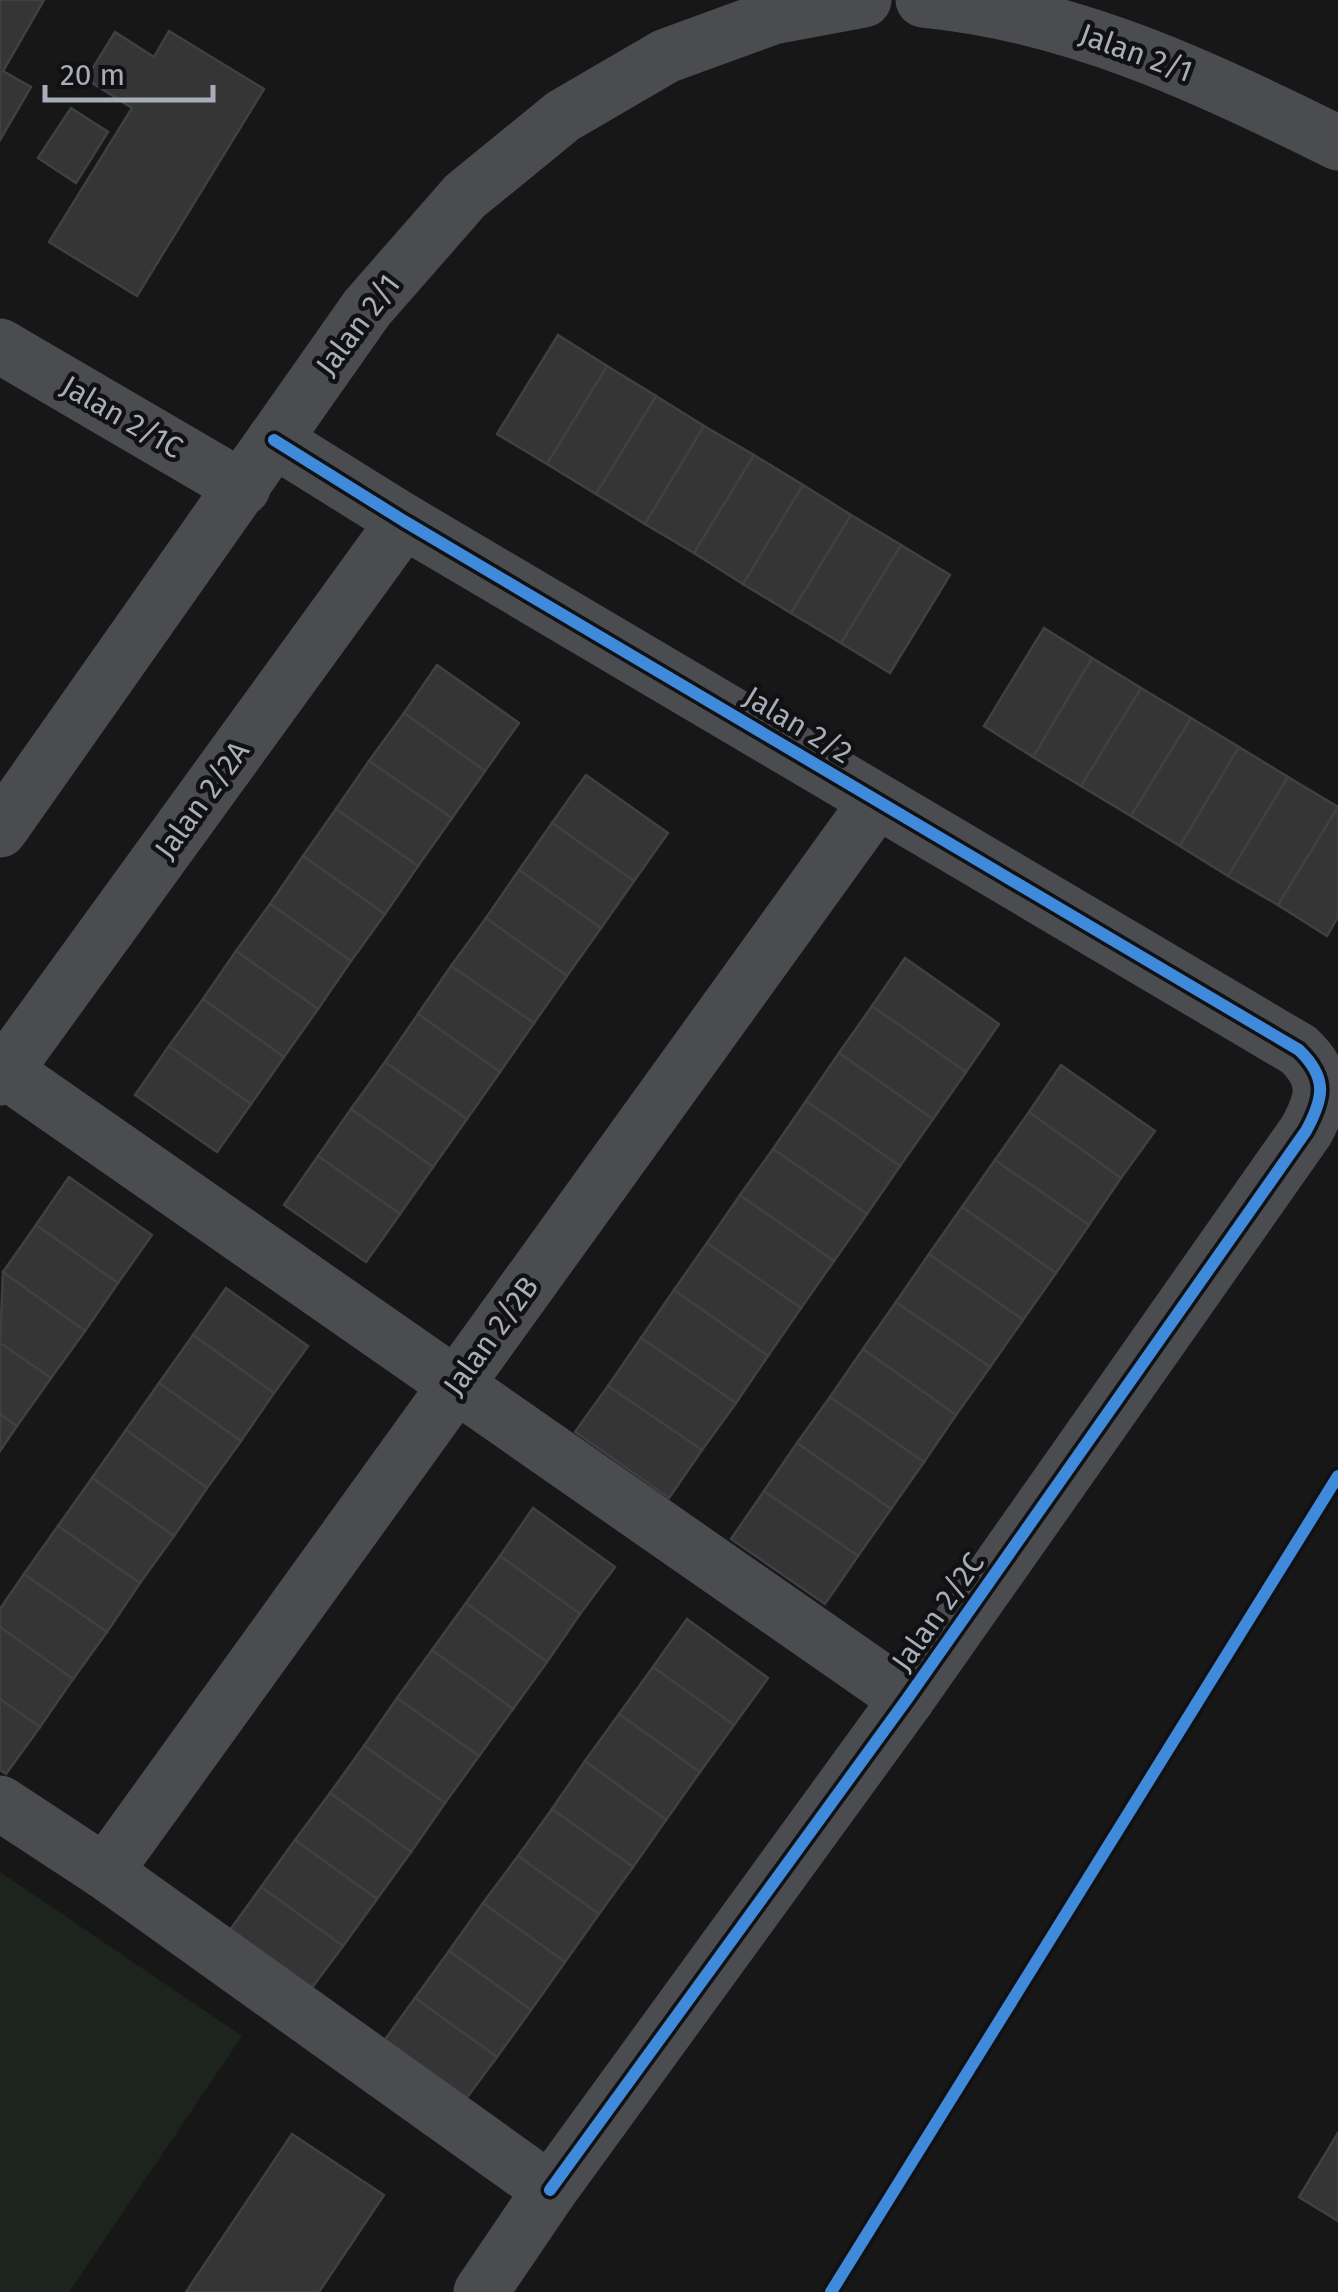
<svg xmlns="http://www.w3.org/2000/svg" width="1338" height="2292" viewBox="0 0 1338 2292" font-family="'Fira Sans',sans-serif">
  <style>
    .green { fill: #1d241e }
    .building { fill: #353536; stroke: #3f4043; stroke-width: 2.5 }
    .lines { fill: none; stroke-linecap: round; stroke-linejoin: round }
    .minor { stroke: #4b4c50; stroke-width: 55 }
    .cycleway-casing { stroke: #111113; stroke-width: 19 }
    .cycleway { stroke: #408adc; stroke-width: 12 }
    .labels { text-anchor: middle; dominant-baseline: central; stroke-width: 9; stroke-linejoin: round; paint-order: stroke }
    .street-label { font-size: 30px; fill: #a8adb8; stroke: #111113 }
  </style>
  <rect width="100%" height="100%" fill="#171717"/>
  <path class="green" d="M 0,1872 L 242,2036 L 69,2292 L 0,2292 Z"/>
  <g class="building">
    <path d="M 0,0 L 44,0 L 3,71 L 31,87 L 0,140 Z"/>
    <path d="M 169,31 L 264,89 L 137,296 L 49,242 L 132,108 L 86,79 L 115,32 L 154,57 Z"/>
    <path d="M 71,108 L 108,132 L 76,183 L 38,158 Z"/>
    <path d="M 558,335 L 607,366 L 547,464 L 497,434 Z"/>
    <path d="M 607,366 L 656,396 L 596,494 L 547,464 Z"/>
    <path d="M 656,396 L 704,426 L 645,524 L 596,494 Z"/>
    <path d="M 704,426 L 754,455 L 694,553 L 645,524 Z"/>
    <path d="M 754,455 L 803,485 L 743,584 L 694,553 Z"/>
    <path d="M 803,485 L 851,515 L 791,613 L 743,584 Z"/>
    <path d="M 851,515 L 901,545 L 841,643 L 791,613 Z"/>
    <path d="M 901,545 L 950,575 L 890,673 L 841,643 Z"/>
    <path d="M 1044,628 L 1092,658 L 1033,757 L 984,726 Z"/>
    <path d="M 1092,658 L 1141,688 L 1081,786 L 1033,757 Z"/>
    <path d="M 437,665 L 519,723 L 485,771 L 404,713 Z"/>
    <path d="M 1141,688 L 1191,718 L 1131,816 L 1081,786 Z"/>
    <path d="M 404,713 L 485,771 L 452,818 L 369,761 Z"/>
    <path d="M 1191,718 L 1239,747 L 1180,846 L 1131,816 Z"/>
    <path d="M 1239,747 L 1288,777 L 1228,876 L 1180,846 Z"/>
    <path d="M 369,761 L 452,818 L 418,866 L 336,809 Z"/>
    <path d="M 586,775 L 668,833 L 634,881 L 552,823 Z"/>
    <path d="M 1288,777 L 1338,807 L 1278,905 L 1228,876 Z"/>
    <path d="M 1338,807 L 1338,917 L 1327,936 L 1278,905 Z"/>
    <path d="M 336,809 L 418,866 L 385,914 L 303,856 Z"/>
    <path d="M 552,823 L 634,881 L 601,928 L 519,870 Z"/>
    <path d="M 303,856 L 385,914 L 351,961 L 270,904 Z"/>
    <path d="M 519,870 L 601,928 L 567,976 L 486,918 Z"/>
    <path d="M 270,904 L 351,961 L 318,1009 L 236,951 Z"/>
    <path d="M 486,918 L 567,976 L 534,1023 L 451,966 Z"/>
    <path d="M 236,951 L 318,1009 L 284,1057 L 203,999 Z"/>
    <path d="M 905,958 L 999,1024 L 966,1072 L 872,1006 Z"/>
    <path d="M 451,966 L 534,1023 L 500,1072 L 418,1014 Z"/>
    <path d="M 203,999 L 284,1057 L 251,1104 L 169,1046 Z"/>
    <path d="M 872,1006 L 966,1072 L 933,1119 L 839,1053 Z"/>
    <path d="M 418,1014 L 500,1072 L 467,1119 L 385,1062 Z"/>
    <path d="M 169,1046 L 251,1104 L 217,1152 L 135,1095 Z"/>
    <path d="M 839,1053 L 933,1119 L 900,1166 L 806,1101 Z"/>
    <path d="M 385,1062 L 467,1119 L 433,1167 L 351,1109 Z"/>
    <path d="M 1061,1065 L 1155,1131 L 1121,1178 L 1029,1112 Z"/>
    <path d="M 806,1101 L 900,1166 L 867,1214 L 773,1149 Z"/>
    <path d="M 351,1109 L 433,1167 L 400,1214 L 318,1156 Z"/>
    <path d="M 1029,1112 L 1121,1178 L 1089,1225 L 995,1160 Z"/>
    <path d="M 773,1149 L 867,1214 L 834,1261 L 740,1195 Z"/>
    <path d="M 318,1156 L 400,1214 L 366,1262 L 284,1205 Z"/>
    <path d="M 995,1160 L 1089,1225 L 1056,1273 L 962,1207 Z"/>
    <path d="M 69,1177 L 152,1235 L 118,1283 L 36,1225 Z"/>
    <path d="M 740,1195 L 834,1261 L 801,1308 L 707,1243 Z"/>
    <path d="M 962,1207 L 1056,1273 L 1023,1320 L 929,1254 Z"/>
    <path d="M 36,1225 L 118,1283 L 85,1331 L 3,1272 Z"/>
    <path d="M 707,1243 L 801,1308 L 768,1356 L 674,1290 Z"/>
    <path d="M 929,1254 L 1023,1320 L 990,1367 L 896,1302 Z"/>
    <path d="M 3,1272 L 85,1331 L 51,1378 L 0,1343 Z"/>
    <path d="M 226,1288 L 308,1346 L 274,1393 L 193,1335 Z"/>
    <path d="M 674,1290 L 768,1356 L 736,1403 L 641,1338 Z"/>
    <path d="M 896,1302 L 990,1367 L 956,1415 L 863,1349 Z"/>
    <path d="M 193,1335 L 274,1393 L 241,1441 L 159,1383 Z"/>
    <path d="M 641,1338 L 736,1403 L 702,1450 L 608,1386 Z"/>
    <path d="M 0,1343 L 51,1378 L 17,1426 L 0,1414 Z"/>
    <path d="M 863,1349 L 956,1415 L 924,1462 L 830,1397 Z"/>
    <path d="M 159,1383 L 241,1441 L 207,1488 L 126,1430 Z"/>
    <path d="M 608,1386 L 702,1450 L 669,1498 L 575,1432 Z"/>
    <path d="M 830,1397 L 924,1462 L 891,1509 L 797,1443 Z"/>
    <path d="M 0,1414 L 17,1426 L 0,1451 Z"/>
    <path d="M 126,1430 L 207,1488 L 174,1536 L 92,1478 Z"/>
    <path d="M 797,1443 L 891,1509 L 858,1556 L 764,1491 Z"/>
    <path d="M 92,1478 L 174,1536 L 140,1583 L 58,1526 Z"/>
    <path d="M 764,1491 L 858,1556 L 825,1604 L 731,1539 Z"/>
    <path d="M 533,1508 L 615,1567 L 580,1614 L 500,1556 Z"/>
    <path d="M 58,1526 L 140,1583 L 107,1632 L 24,1574 Z"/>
    <path d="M 500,1556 L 580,1614 L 547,1662 L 466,1603 Z"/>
    <path d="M 24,1574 L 107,1632 L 73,1679 L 0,1627 L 0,1609 Z"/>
    <path d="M 466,1603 L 547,1662 L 513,1709 L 432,1650 Z"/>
    <path d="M 687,1619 L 768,1678 L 734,1725 L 653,1667 Z"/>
    <path d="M 0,1627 L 73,1679 L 40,1727 L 0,1699 Z"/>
    <path d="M 432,1650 L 513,1709 L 479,1756 L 397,1698 Z"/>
    <path d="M 653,1667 L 734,1725 L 700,1772 L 619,1714 Z"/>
    <path d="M 397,1698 L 479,1756 L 445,1803 L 364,1746 Z"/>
    <path d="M 0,1699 L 40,1727 L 6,1774 L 0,1770 Z"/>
    <path d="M 619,1714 L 700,1772 L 666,1820 L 585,1761 Z"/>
    <path d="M 364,1746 L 445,1803 L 411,1852 L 330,1793 Z"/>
    <path d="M 585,1761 L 666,1820 L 633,1867 L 552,1809 Z"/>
    <path d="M 330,1793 L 411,1852 L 377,1899 L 295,1840 Z"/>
    <path d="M 552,1809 L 633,1867 L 599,1914 L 518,1856 Z"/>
    <path d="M 295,1840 L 377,1899 L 343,1946 L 261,1887 Z"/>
    <path d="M 518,1856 L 599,1914 L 565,1962 L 483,1903 Z"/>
    <path d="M 261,1887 L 343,1946 L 308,1993 L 227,1934 Z"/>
    <path d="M 483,1903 L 565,1962 L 531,2010 L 449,1951 Z"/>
    <path d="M 449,1951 L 531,2010 L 497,2057 L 415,1998 Z"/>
    <path d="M 415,1998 L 497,2057 L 462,2104 L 381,2045 Z"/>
    <path d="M 1338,2133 L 1338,2221 L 1299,2197 Z"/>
    <path d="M 292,2134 L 384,2195 L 319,2292 L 186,2292 Z"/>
  </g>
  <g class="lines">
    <g class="minor">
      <path d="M 923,0 C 1071,14 1206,77 1338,143"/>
      <path d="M 0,346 L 243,488"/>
      <path d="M 274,440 L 404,521 L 1299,1050 C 1328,1078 1324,1098 1306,1131 L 907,1699 L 550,2190 L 481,2292"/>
      <path d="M 0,830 L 367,308 L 465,196 L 563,116 L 666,56 L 773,17 L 864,0"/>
      <path d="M 5,1071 L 907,1699"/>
      <path d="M 0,1078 L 404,521"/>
      <path d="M 0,1803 L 105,1872 L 550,2190"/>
      <path d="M 105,1872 L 877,801"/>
    </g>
    <defs>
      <g id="cycleway">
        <path d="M 274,440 L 404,521 L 1299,1050 C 1328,1078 1324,1098 1306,1131 L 907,1699 L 550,2190"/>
        <path d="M 831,2292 L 1338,1476"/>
      </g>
    </defs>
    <use href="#cycleway" class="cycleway-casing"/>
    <use href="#cycleway" class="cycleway"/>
  </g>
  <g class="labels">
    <g class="street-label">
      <text transform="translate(1136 53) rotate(20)">Jalan 2/1</text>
      <text transform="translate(358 325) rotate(-53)">Jalan 2/1</text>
      <text transform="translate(122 417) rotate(30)">Jalan 2/1C</text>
      <text transform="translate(798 725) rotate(31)">Jalan 2/2</text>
      <text transform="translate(202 800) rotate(-54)">Jalan 2/2A</text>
      <text transform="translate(491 1336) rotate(-54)">Jalan 2/2B</text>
      <text transform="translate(938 1612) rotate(-55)">Jalan 2/2C</text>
    </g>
  </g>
  <path d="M45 85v15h168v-15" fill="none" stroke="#a8adb8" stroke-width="5"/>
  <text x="60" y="85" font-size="30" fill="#a8adb8" stroke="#111113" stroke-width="8" paint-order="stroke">20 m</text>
</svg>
